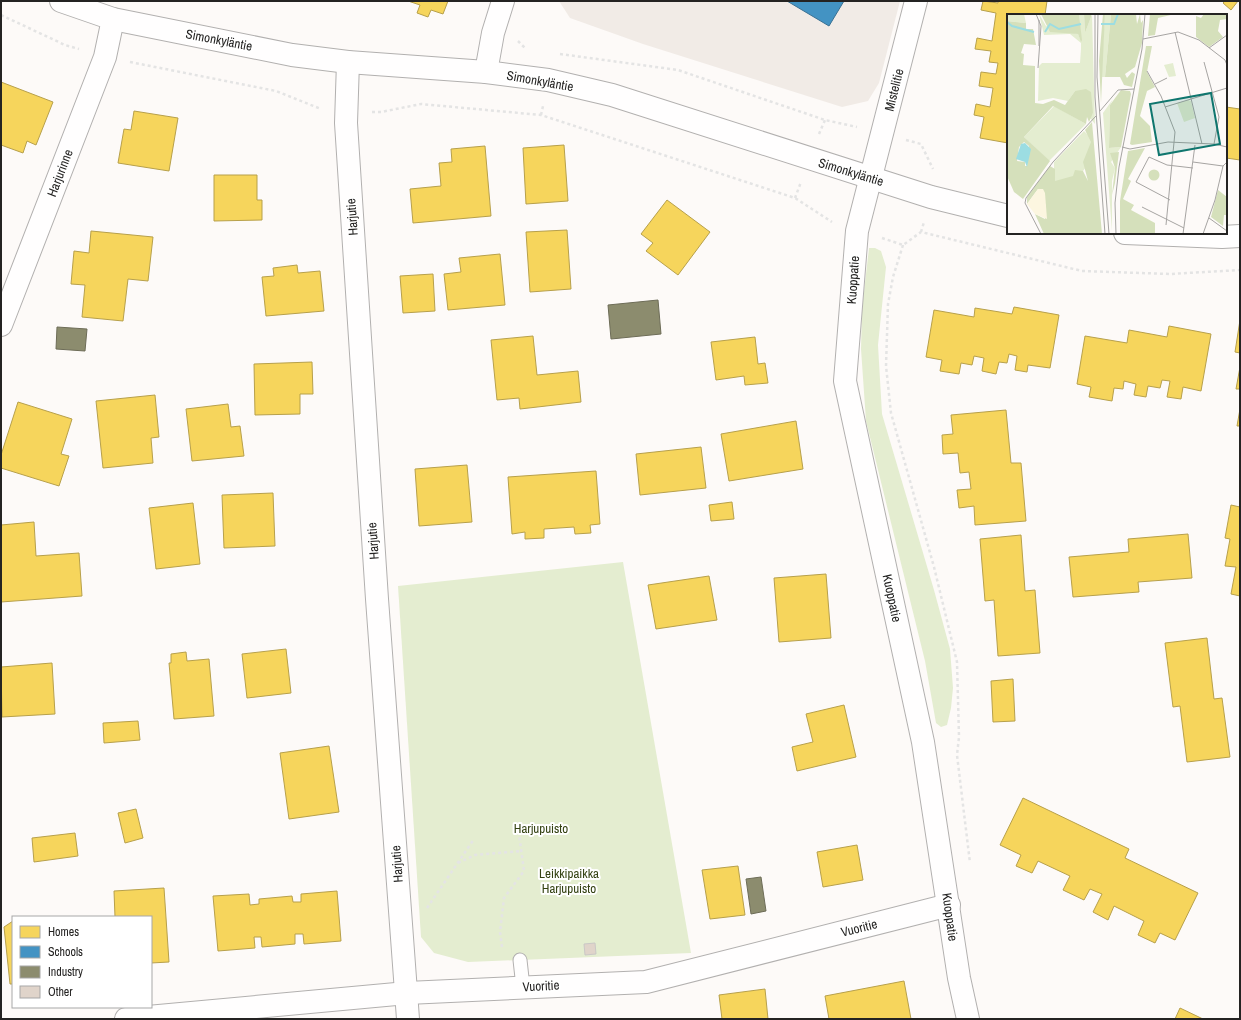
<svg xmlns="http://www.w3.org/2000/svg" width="1241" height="1020" viewBox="0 0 1241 1020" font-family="'Archivo Narrow',sans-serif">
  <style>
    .built { fill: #f1ebe6 }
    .green { fill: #e4edd0 }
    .homes { fill: #f6d55c; stroke: #b7a04b }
    .schools { fill: #4393c3; stroke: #3a7193 }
    .industry { fill: #8c8c6e; stroke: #6d6c57 }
    .building { fill: #e0d4ca; stroke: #cac8c6 }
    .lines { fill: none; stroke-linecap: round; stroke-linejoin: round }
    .service-casing { stroke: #b2b0af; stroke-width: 15 }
    .minor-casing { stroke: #b2b0af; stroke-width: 24 }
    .secondary-casing { stroke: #b2b0af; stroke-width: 24 }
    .path { stroke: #e4e4e4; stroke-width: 2.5; stroke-dasharray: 3 3; stroke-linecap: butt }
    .service { stroke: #fffefe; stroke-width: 13 }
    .minor { stroke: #fffefe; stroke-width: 22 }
    .secondary { stroke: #fffefe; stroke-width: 22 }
    .labels { text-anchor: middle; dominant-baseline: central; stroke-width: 4; stroke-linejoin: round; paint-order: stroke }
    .street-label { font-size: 13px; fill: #242322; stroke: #fff }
    .park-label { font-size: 13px; fill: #334111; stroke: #fff }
    .inset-river { fill: none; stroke: #9cdde2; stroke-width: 2 }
    .inset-road { fill: none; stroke: #a6a4a2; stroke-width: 1 }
    .view { fill: #0f766e; fill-opacity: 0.15; stroke: #0f766e; stroke-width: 2 }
    .inset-edge { fill: none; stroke: #242322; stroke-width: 2 }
  </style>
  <rect width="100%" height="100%" fill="#fdfaf8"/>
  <path class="built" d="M 559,1 L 900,1 L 879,83 L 868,101 L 842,107 L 643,44 L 570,18 Z"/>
  <g class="green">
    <path d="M 869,248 L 875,248 L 881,251 L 886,267 L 878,345 L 882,414 L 934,590 L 950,649 L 953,688 L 951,708 L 947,725 L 941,727 L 936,723 L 925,661 L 866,421 L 861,349 L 862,309 Z"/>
    <path d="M 623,562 L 691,953 L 468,962 L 434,953 L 421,937 L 398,586 Z"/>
  </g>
  <g class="homes">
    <path d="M 408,1 L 448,1 L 443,14 L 431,10 L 428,17 L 417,13 L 420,5 Z"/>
    <path d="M 983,1 L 998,3 L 998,1 L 1047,1 L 1045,15 L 1008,15 L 1008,143 L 980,138 L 984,117 L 974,115 L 976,104 L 990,107 L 993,88 L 979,86 L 981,72 L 996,74 L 998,63 L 989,62 L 991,51 L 975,49 L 977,38 L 992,41 L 996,13 L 981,10 Z"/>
    <path d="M 1225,1 L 1238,1 L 1231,10 L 1223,3 Z"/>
    <path d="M 1,82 L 53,102 L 36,145 L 27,141 L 23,153 L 1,145 Z"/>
    <path d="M 1226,107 L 1240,109 L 1240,160 L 1226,158 Z"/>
    <path d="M 134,111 L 178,118 L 169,171 L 118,163 L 124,129 L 131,130 Z"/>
    <path d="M 564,145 L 568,201 L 526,204 L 523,148 Z"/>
    <path d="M 485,146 L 491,216 L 413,223 L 410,189 L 441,186 L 439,163 L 452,162 L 451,149 Z"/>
    <path d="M 214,175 L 257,175 L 257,200 L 262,200 L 262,220 L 214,221 Z"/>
    <path d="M 667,200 L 710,232 L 678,275 L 646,251 L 653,243 L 641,234 Z"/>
    <path d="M 567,230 L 571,289 L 530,292 L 526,232 Z"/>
    <path d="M 91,231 L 153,237 L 148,281 L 128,279 L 123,321 L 82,317 L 85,285 L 71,284 L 74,251 L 89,253 Z"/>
    <path d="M 500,254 L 505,305 L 448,310 L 444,274 L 461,272 L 459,258 Z"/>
    <path d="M 297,265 L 298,273 L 320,271 L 324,311 L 266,316 L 262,277 L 274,276 L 273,268 Z"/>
    <path d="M 433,274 L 435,311 L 403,313 L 400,276 Z"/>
    <path d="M 1014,307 L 1059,315 L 1050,368 L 1028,365 L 1027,372 L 1015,370 L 1017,356 L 1009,354 L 1007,363 L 999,362 L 996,374 L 982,371 L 984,358 L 974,356 L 972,365 L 961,363 L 959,374 L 940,371 L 942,360 L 926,357 L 934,310 L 974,317 L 975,308 L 1012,314 Z"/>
    <path d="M 1240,320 L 1240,353 L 1235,352 Z"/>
    <path d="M 1169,326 L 1211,334 L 1201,391 L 1183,387 L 1181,399 L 1167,397 L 1170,381 L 1162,380 L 1160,388 L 1148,386 L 1146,397 L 1134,395 L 1136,384 L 1124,381 L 1123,389 L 1114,388 L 1112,401 L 1089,397 L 1091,387 L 1077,384 L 1085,336 L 1127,343 L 1129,330 L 1167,337 Z"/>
    <path d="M 533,336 L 537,375 L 578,371 L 581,402 L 520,409 L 519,398 L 497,400 L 491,340 Z"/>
    <path d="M 755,337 L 758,364 L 765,363 L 768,383 L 745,385 L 744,376 L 716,380 L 711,342 Z"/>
    <path d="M 312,362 L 313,394 L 300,394 L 300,414 L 255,415 L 254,364 Z"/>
    <path d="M 1240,367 L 1240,389 L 1236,389 Z"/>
    <path d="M 155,395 L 159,437 L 151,438 L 153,463 L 103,468 L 96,401 Z"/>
    <path d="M 18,402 L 72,419 L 61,454 L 69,456 L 59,486 L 1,468 L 1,455 Z"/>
    <path d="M 228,404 L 231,427 L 240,426 L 244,456 L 192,461 L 186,409 Z"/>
    <path d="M 1240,409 L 1240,426 L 1237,426 Z"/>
    <path d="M 1006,410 L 1011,463 L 1021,463 L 1026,521 L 975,525 L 974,506 L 959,508 L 957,490 L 971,489 L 969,472 L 960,473 L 958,453 L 943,454 L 942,435 L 953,434 L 951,415 Z"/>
    <path d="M 796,421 L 803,469 L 729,481 L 721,434 Z"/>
    <path d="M 701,447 L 706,488 L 640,495 L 636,454 Z"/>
    <path d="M 467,465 L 472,522 L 419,526 L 415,469 Z"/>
    <path d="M 596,471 L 600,524 L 590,525 L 591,533 L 575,534 L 574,527 L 544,529 L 544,538 L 525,539 L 525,532 L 512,534 L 508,477 Z"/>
    <path d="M 273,493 L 275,546 L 224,548 L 222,495 Z"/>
    <path d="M 732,502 L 734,519 L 711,521 L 709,505 Z"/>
    <path d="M 193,503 L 200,564 L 156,569 L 149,508 Z"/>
    <path d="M 1231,505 L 1240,507 L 1240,596 L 1231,594 L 1236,567 L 1225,566 L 1230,539 L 1225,538 Z"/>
    <path d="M 34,522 L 36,556 L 79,553 L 82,596 L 1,602 L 1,525 Z"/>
    <path d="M 1188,534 L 1192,578 L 1138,582 L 1139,592 L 1073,597 L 1069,557 L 1129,552 L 1128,539 Z"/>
    <path d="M 1021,535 L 1025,591 L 1035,590 L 1040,653 L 998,656 L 994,600 L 985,601 L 980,539 Z"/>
    <path d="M 826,574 L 831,638 L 779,642 L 774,578 Z"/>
    <path d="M 709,576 L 717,620 L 656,629 L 648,585 Z"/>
    <path d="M 1207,638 L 1214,699 L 1222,698 L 1230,757 L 1187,762 L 1180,706 L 1173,707 L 1165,643 Z"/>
    <path d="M 286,649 L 291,693 L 247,698 L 242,654 Z"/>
    <path d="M 186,652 L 187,661 L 209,659 L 214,716 L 174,719 L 169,663 L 171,663 L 171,654 Z"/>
    <path d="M 52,663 L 55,714 L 2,717 L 1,667 Z"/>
    <path d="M 1013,679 L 1015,721 L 993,722 L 991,681 Z"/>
    <path d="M 844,705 L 856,757 L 797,771 L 792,747 L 813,742 L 806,714 Z"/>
    <path d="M 138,721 L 140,740 L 104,743 L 103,723 Z"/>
    <path d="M 329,746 L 339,812 L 289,819 L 280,753 Z"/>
    <path d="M 1023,798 L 1129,849 L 1125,858 L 1198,893 L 1175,940 L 1160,933 L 1155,943 L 1138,935 L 1144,921 L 1114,906 L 1108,920 L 1093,912 L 1102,894 L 1090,889 L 1084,900 L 1063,890 L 1070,876 L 1038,861 L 1032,873 L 1016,866 L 1021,855 L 1000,845 Z"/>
    <path d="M 136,809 L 143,838 L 125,843 L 118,813 Z"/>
    <path d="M 75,833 L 78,856 L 34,862 L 32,838 Z"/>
    <path d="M 857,845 L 863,880 L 823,887 L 817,852 Z"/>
    <path d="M 738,866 L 745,915 L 710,919 L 702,870 Z"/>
    <path d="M 164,888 L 169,962 L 151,963 L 151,917 L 115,917 L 114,891 Z"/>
    <path d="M 337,891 L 341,941 L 304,944 L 303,934 L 295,934 L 295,944 L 262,947 L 261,937 L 254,937 L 255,948 L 218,951 L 213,896 L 249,894 L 250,905 L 259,904 L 259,899 L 292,896 L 293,902 L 301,902 L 301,894 Z"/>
    <path d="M 13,921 L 13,984 L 10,984 L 4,927 Z"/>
    <path d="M 904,981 L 911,1019 L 829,1019 L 825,996 Z"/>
    <path d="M 765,989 L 768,1019 L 722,1019 L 719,995 Z"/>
    <path d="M 1180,1008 L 1203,1019 L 1175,1019 Z"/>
  </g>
  <path class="schools" d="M 787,1 L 844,1 L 829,26 Z"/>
  <g class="industry">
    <path d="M 658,300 L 661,334 L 611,339 L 608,305 Z"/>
    <path d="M 57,327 L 87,329 L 85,351 L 56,349 Z"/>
    <path d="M 761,877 L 766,911 L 751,914 L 746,879 Z"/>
  </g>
  <path class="building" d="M 595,943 L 596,954 L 585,955 L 584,944 Z"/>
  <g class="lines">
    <defs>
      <path id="service" d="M 520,960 L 523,987"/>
      <g id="minor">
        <path d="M 916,1 L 857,231 L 845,381 L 923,742 L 959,978 L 968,1019"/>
        <path d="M 348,62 L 346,123 L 377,599 L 408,1019"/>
        <path d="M 486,72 L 493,33 L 503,1"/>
        <path d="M 1,325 L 105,57 L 113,19"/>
        <path d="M 126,1019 L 407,993 L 646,982 L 949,905"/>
      </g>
      <g id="secondary">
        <path d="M 61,1 L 113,19 L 292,55 L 348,62 L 486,72 L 548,80 L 612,95 L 931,197 L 1008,216"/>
        <path d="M 1125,233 L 1222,237 L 1240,236"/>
      </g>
    </defs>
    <use href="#service" class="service-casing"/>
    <use href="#minor" class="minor-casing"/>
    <use href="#secondary" class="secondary-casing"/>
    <g class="path">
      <path d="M 1,15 L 65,45 L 79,49"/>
      <path d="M 518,41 L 526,49"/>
      <path d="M 560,54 L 678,70 L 825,120 L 857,127"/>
      <path d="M 130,62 L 276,91 L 321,109"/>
      <path d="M 372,112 L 381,112 L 421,104 L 541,115 L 795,198 L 832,222"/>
      <path d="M 541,115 L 543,106"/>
      <path d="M 819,134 L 825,120"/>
      <path d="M 906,140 L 921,144 L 933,169"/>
      <path d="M 795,198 L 801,182"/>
      <path d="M 921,232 L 924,222"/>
      <path d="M 882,238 L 903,245 L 921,232 L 1082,271 L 1170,274 L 1240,270"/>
      <path d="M 903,245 L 893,277 L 888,304 L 886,366 L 891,413 L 934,567 L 957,662 L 959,737 L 957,755 L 970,863"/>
      <path d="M 458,863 L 475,855 L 521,851"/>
      <path d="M 427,908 L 474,839"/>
      <path d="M 502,947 L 500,932 L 504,898 L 524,871 L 519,834"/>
    </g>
    <use href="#service" class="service"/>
    <use href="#minor" class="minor"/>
    <use href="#secondary" class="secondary"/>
  </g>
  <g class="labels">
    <g class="street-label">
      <text transform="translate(219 40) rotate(11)">Simonkyläntie</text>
      <text transform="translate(540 81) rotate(10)">Simonkyläntie</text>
      <text transform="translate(894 90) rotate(-76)">Mistelitie</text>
      <text transform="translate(851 172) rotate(17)">Simonkyläntie</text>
      <text transform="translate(60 173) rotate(-69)">Harjurinne</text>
      <text transform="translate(352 217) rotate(-94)">Harjutie</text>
      <text transform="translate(853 280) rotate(-86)">Kuoppatie</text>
      <text transform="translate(373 541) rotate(-94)">Harjutie</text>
      <text transform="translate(892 598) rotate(78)">Kuoppatie</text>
      <text transform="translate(397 864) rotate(-94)">Harjutie</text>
      <text transform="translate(950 917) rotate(82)">Kuoppatie</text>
      <text transform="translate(859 928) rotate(-14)">Vuoritie</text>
      <text transform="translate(541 986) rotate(-3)">Vuoritie</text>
    </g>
    <g class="park-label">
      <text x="541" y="828">Harjupuisto</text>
      <text x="569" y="873">Leikkipaikka<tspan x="569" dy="15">Harjupuisto</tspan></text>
    </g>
  </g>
  <g transform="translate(1007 14)">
    <rect width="220" height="220" fill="#fdfaf8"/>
    <path d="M 0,0 L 17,0 L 19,9 L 0,7 ZM 32,0 L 39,12 L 71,20 L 74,27 L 72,0 L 77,0 L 78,19 L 85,0 L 88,110 L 83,104 L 86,99 L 68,77 L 61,87 L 46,84 L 31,87 L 32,52 L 35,49 L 73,49 L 74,35 L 74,29 L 63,20 L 37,21 ZM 98,0 L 104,0 L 98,63 L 94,63 ZM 166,49 L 169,62 L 162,63 L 157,51 ZM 106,85 L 103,91 L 102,134 L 114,133 L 104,148 L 108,154 L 105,167 L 105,217 L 96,99 ZM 181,86 L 184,87 L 188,104 L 177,108 L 170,89 ZM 47,92 L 79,110 L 42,147 L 17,123 ZM 77,117 L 85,125 L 85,145 L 73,161 L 47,170 L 47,148 Z" fill="#e4edd0"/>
    <path d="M 34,0 L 72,0 L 75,26 L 74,28 L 71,20 L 43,18 ZM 77,0 L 84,0 L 84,3 L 78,19 ZM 96,0 L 98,0 L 94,89 L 92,47 ZM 104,0 L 129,0 L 130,10 L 133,0 L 134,9 L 136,6 L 135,29 L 128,53 L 118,60 L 120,64 L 125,58 L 128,60 L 125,73 L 117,71 L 113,63 L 98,63 ZM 143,0 L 168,0 L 151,4 L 148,21 L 141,22 ZM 197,0 L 220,0 L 220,5 L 213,6 L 211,17 L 216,23 L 202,33 L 189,23 L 189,2 L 194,4 ZM 0,7 L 19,9 L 19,15 L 26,15 L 29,31 L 17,30 L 14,39 L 17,40 L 16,51 L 28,52 L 28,89 L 36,90 L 47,86 L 58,91 L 68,77 L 79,75 L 84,78 L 86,99 L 82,108 L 80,103 L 79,110 L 46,92 L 17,123 L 43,147 L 16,185 L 7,178 L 0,162 ZM 17,128 L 22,132 L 20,152 L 18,152 L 18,148 L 10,147 L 12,133 ZM 139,32 L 145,32 L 140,58 L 148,73 L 140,77 L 133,102 L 143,112 L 145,128 L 125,131 L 123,130 ZM 114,76 L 123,77 L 124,80 L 114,133 L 102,134 L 103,91 ZM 85,108 L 95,220 L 37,220 L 28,200 L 38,205 L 39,192 L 31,175 L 20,190 L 20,183 L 43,152 L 48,155 L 48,167 L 66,162 L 68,156 L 76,157 L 81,167 L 76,148 L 84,128 L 78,116 ZM 138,134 L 121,165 L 124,167 L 116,185 L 127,191 L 124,196 L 148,209 L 148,220 L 113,220 L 113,187 L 121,137 ZM 112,138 L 108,169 L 105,181 L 108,154 L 103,139 ZM141.5 161a5.5 5.5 0 1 1 11 0a5.5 5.5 0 1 1-11 0ZM 211,176 L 220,183 L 220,201 L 217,201 L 216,212 L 204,203 Z" fill="#d5e0bb" fill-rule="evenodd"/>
    <path d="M 31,175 L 36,175 L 38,179 L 40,205 L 28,200 L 20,190 Z" fill="#fcf6e0"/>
    <path d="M 18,129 L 24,135 L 20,153 L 18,148 L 9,145 L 14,130 Z" fill="#9cdde2"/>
    <path class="inset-river" d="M 0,8 L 5,12 L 27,18M 94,10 L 107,10 L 111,0M 38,18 L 43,10 L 52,15 L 74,10"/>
    <path class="inset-road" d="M 29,0 L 34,12 L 31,54M 88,0 L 88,83 L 98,220M 91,0 L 90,63 L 102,220M 168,18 L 195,130M 136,25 L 171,18 L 192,26 L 218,46 L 220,51M 32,32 L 32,6M 202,34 L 220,21M 197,48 L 212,103 L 207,130M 140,57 L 154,82 L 168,118 L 159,211M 148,70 L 160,64M 158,93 L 220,74M 93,97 L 111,76 L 127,75M 115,133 L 123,135 L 161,128 L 207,130 L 220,133M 186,148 L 216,152M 163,186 L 129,168 L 142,143 L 160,151 L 186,154M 135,193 L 177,214M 202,204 L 220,217M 34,220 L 18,189 L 19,184 L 46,148 L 89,102M 109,220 L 108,189 L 112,153 L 135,35 L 138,0M 176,220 L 188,131M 196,220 L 208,186 L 216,152 L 220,148"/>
    <path class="view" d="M 204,79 L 213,130 L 152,141 L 143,90 Z"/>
    <rect width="220" height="220" class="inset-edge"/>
  </g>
  <rect width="1241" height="1020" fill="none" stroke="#242322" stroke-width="4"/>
  <rect x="12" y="916" width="140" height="92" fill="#ffffff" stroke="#a7a7a7"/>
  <rect x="20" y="926" width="20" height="12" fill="#f6d55c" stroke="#a7a7a7"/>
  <text x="48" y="936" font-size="12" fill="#242322">Homes</text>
  <rect x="20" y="946" width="20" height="12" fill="#4393c3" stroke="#a7a7a7"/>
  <text x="48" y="956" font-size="12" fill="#242322">Schools</text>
  <rect x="20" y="966" width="20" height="12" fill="#8c8c6e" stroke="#a7a7a7"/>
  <text x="48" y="976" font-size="12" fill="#242322">Industry</text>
  <rect x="20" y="986" width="20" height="12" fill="#e0d4ca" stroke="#a7a7a7"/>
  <text x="48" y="996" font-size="12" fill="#242322">Other</text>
</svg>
